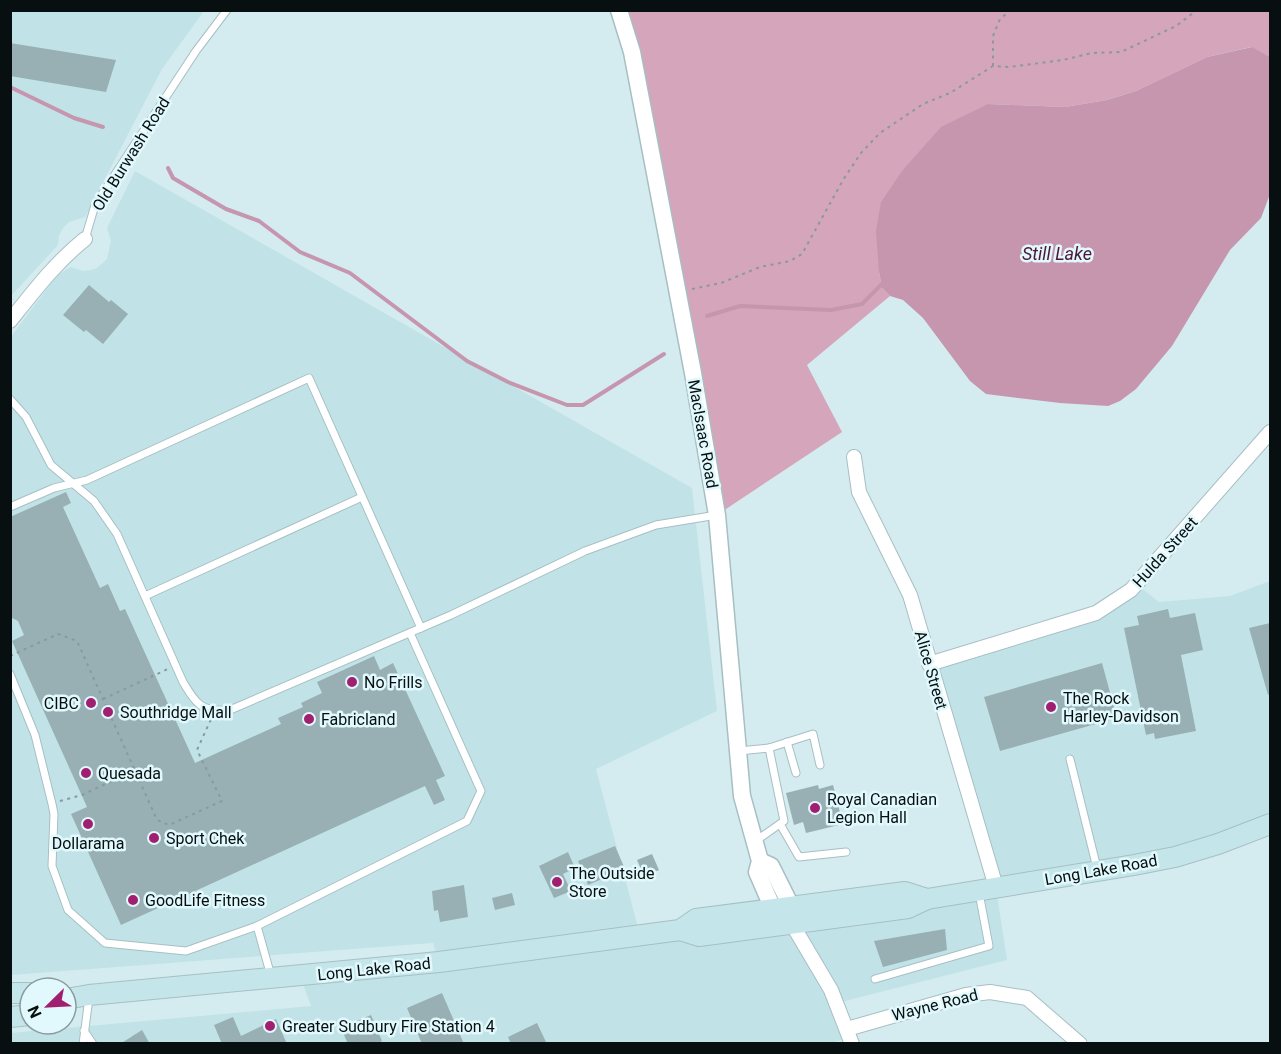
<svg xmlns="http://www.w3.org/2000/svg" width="1281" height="1054" viewBox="0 0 1281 1054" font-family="Roboto,sans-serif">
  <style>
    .built { fill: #c1e3e8 }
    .forest { fill: #d5a5bc }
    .water { fill: #c696ae }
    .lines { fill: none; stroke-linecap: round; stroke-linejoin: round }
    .stream { stroke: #c696ae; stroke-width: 4 }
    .building { fill: #98b0b3 }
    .service-casing { stroke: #a7bfc3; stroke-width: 9 }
    .minor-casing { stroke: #a7bfc3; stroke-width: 16 }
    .tertiary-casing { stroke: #a7bfc3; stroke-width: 19 }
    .secondary-casing { stroke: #a7bfc3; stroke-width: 22 }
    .path { stroke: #889a9d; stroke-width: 2; stroke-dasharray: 3 4.5; stroke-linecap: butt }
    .service { stroke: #fff; stroke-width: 7 }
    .minor { stroke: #fff; stroke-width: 14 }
    .tertiary { stroke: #fff; stroke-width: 16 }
    .secondary { stroke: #c4e6ea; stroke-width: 20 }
    .poi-dot { fill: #a01f70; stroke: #e1f9fd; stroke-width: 2 }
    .labels { text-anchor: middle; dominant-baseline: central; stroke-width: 5; stroke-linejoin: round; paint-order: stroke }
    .street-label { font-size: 16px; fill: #070f10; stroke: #e1f9fd }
    .poi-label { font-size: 16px; fill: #070f10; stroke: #e1f9fd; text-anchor: start }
    .water-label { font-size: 18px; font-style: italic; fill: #4f1638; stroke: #e1f9fd }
  </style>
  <rect width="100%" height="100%" fill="#d4ecf0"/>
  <g class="built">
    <path d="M 11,11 L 204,11 L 162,69 L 85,217 L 69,222 L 63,228 L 59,236 L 58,245 L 11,296 Z"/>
    <path d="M 135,171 L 692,488 L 717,711 L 596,769 L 640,935 L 996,887 L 929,664 L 1096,613 L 1136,584 L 1159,602 L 1230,596 L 1270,581 L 1270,824 L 1218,844 L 996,888 L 1007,960 L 837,1003 L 849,1038 L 831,1043 L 11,1043 L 11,1033 L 311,1006 L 300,976 L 439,962 L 433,943 L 11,975 L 10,338 L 57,275 L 71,267 L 83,271 L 91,270 L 97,268 L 107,259 L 111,241 L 107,228 Z"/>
  </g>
  <path class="forest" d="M 619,11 L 1270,11 L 1270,57 L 1251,47 L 1207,57 L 1136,91 L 1107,100 L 1065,107 L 988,104 L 879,272 L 882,288 L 890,296 L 807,365 L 842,432 L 717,515 Z"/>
  <path class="water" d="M 1252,47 L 1270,57 L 1270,194 L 1261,218 L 1230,250 L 1172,346 L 1136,389 L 1120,401 L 1108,406 L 1060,403 L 986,394 L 970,381 L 923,318 L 903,300 L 890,296 L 882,288 L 879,272 L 876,231 L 881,202 L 902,171 L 941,127 L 988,104 L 1065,107 L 1107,100 L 1136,91 L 1207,57 Z"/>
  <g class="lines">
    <g class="stream">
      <path d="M 10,87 L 74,118 L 103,127"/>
      <path d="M 168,168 L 173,178 L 226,209 L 259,221 L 300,252 L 350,273 L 467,361 L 508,382 L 567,405 L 583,405 L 664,354"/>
      <path d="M 707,316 L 740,306 L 831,310 L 862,304 L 882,284"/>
    </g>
  </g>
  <g class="building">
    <path d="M 10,43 L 116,60 L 106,92 L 10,76 Z"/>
    <path d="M 89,285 L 109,302 L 111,300 L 128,314 L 103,344 L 86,330 L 84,332 L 63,315 Z"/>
    <path d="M 66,492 L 71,503 L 63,507 L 100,588 L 108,584 L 120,611 L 125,609 L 195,763 L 281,724 L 278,718 L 303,707 L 301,703 L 322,693 L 317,682 L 374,656 L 380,670 L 393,663 L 445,776 L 436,780 L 445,800 L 434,805 L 425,786 L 121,925 L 71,814 L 87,807 L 12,641 L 24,635 L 18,621 L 10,617 L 10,517 Z"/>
    <path d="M 1168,609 L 1170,618 L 1195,613 L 1203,650 L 1181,655 L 1196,731 L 1155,739 L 1154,733 L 1146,735 L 1124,628 L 1139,625 L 1137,616 Z"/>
    <path d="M 1270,623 L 1270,694 L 1268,695 L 1249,628 Z"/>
    <path d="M 1102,663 L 1117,718 L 1000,751 L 984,697 Z"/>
    <path d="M 818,785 L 819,789 L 833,785 L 843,824 L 806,833 L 803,822 L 794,825 L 786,793 Z"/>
    <path d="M 615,846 L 625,869 L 588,885 L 578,861 Z"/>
    <path d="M 568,852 L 575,868 L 563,874 L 571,891 L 554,898 L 539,866 Z"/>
    <path d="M 652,854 L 659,870 L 644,876 L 637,860 Z"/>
    <path d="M 464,885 L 468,917 L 440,922 L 438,910 L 434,911 L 432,891 Z"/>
    <path d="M 512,893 L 515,905 L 495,910 L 492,898 Z"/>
    <path d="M 945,929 L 947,950 L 883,967 L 874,941 Z"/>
    <path d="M 442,993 L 464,1044 L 422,1044 L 407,1008 Z"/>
    <path d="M 371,1015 L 382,1041 L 376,1044 L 348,1044 L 341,1028 Z"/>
    <path d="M 233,1017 L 241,1036 L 276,1019 L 287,1044 L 222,1044 L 214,1025 Z"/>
    <path d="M 537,1023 L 547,1044 L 511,1044 L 508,1037 Z"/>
    <path d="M 142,1030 L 150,1044 L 120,1044 Z"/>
  </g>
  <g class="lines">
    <defs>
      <g id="service">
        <path d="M 85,239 L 95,205 L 196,51 L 227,10"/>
        <path d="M 10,399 L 26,417 L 51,465 L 94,501 L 117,534 L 183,682 C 197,705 201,712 230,710 L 451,615 L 585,551 L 656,525 L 717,515"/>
        <path d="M 10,507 L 54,488 L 87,480 L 309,378 L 421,628"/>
        <path d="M 145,596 L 362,497"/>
        <path d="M 10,674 L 35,735 L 52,804 L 54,814 L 52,866 L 68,910 L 105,943 L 186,951 L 257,926 L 271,976"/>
        <path d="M 787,742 L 796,773"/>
        <path d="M 769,748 L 813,734 L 820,765"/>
        <path d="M 739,751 L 769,748 L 784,821 L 754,842"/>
        <path d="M 1070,759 L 1097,868"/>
        <path d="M 780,824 L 799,857 L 846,852"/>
        <path d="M 257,926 L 467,821 L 481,791 L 410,633"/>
        <path d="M 875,979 L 989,946 L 979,893"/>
        <path d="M 84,1031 L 93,1044"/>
        <path d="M 83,1044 L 89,998"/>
      </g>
      <g id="minor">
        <path d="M 10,321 C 34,291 55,263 85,239"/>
        <path d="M 854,457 L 859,492 L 910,595 L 996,887"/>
        <path d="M 929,664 L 1096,613 L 1131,590 L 1270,432"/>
        <path d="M 792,924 L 831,990 L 852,1044"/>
        <path d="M 847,1029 L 966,995 L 990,992 L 1027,998 L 1080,1044"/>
      </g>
      <g id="tertiary">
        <path d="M 619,10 L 632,52 L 693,373 L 717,515 L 742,796 L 760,861 L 757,872 L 773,909 L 781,915"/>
        <path d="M 760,861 L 771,866 L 791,906 L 791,917"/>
      </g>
      <g id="secondary">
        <path d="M 680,930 L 699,936 L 908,908 L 927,899 L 1134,865 L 1175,857 L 1218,844 L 1270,824"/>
        <path d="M 10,993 L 30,993"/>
        <path d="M 66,999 L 89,995 L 439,962 L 680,930 L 696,919 L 905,892 L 927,899"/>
        <path d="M 10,1017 L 30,1015"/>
      </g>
    </defs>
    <use href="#service" class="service-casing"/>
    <use href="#minor" class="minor-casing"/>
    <use href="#tertiary" class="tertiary-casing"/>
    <use href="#secondary" class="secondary-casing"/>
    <g class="path">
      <path d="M 993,66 L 993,36 L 1000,19 L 1011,10"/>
      <path d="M 692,289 L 721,283 L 760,267 L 790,261 L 802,254 L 843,180 L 861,153 L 880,133 L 923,104 L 950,93 L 993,66 L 1009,67 L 1063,60 L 1092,53 L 1121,52 L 1176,26 L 1197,10"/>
      <path d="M 10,656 L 58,634 L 77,641 L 157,820 L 169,825 L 222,801 L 197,750 L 211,719"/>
      <path d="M 103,699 L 168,669"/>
      <path d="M 60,801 L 82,795 L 135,770"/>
    </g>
    <use href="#service" class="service"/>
    <use href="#minor" class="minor"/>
    <use href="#tertiary" class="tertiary"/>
    <use href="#secondary" class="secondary"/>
  </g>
  <g class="poi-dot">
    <circle cx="352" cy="682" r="6"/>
    <circle cx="91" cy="703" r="6"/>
    <circle cx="1051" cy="707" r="6"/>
    <circle cx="108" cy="712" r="6"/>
    <circle cx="309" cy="719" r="6"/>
    <circle cx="86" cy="773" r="6"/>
    <circle cx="815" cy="808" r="6"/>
    <circle cx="88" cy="824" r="6"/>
    <circle cx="154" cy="838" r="6"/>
    <circle cx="557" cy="882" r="6"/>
    <circle cx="133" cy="900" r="6"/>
    <circle cx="270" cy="1026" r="6"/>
  </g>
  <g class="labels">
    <g class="street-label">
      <text transform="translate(131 154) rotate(-58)">Old Burwash Road</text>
      <text transform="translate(703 434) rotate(80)">MacIsaac Road</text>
      <text transform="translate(1165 552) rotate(-48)">Hulda Street</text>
      <text transform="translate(931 670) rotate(74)">Alice Street</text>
      <text transform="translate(1101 870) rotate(-10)">Long Lake Road</text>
      <text transform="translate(374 969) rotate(-6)">Long Lake Road</text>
      <text transform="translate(935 1005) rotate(-14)">Wayne Road</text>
    </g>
    <g class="poi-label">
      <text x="364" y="682">No Frills</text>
      <text x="1063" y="698">The Rock<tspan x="1063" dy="18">Harley-Davidson</tspan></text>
      <text x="79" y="703" text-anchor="end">CIBC</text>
      <text x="120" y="712">Southridge Mall</text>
      <text x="321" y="719">Fabricland</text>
      <text x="98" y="773">Quesada</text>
      <text x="827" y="799">Royal Canadian<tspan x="827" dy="18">Legion Hall</tspan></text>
      <text x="166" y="838">Sport Chek</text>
      <text x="88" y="843" text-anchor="middle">Dollarama</text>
      <text x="569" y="873">The Outside<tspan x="569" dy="18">Store</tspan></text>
      <text x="145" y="900">GoodLife Fitness</text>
      <text x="282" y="1026">Greater Sudbury Fire Station 4</text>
    </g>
    <g class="water-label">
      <text x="1057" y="253">Still Lake</text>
    </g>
  </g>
  <rect width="1281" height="1054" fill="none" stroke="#070f10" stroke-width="24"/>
  <g transform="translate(48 1006) rotate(246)"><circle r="28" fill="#e1f9fd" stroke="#8a9b9e" stroke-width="1.5"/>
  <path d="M0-4.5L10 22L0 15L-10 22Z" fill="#a01f70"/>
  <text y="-9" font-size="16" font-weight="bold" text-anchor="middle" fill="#070f10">N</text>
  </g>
</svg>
